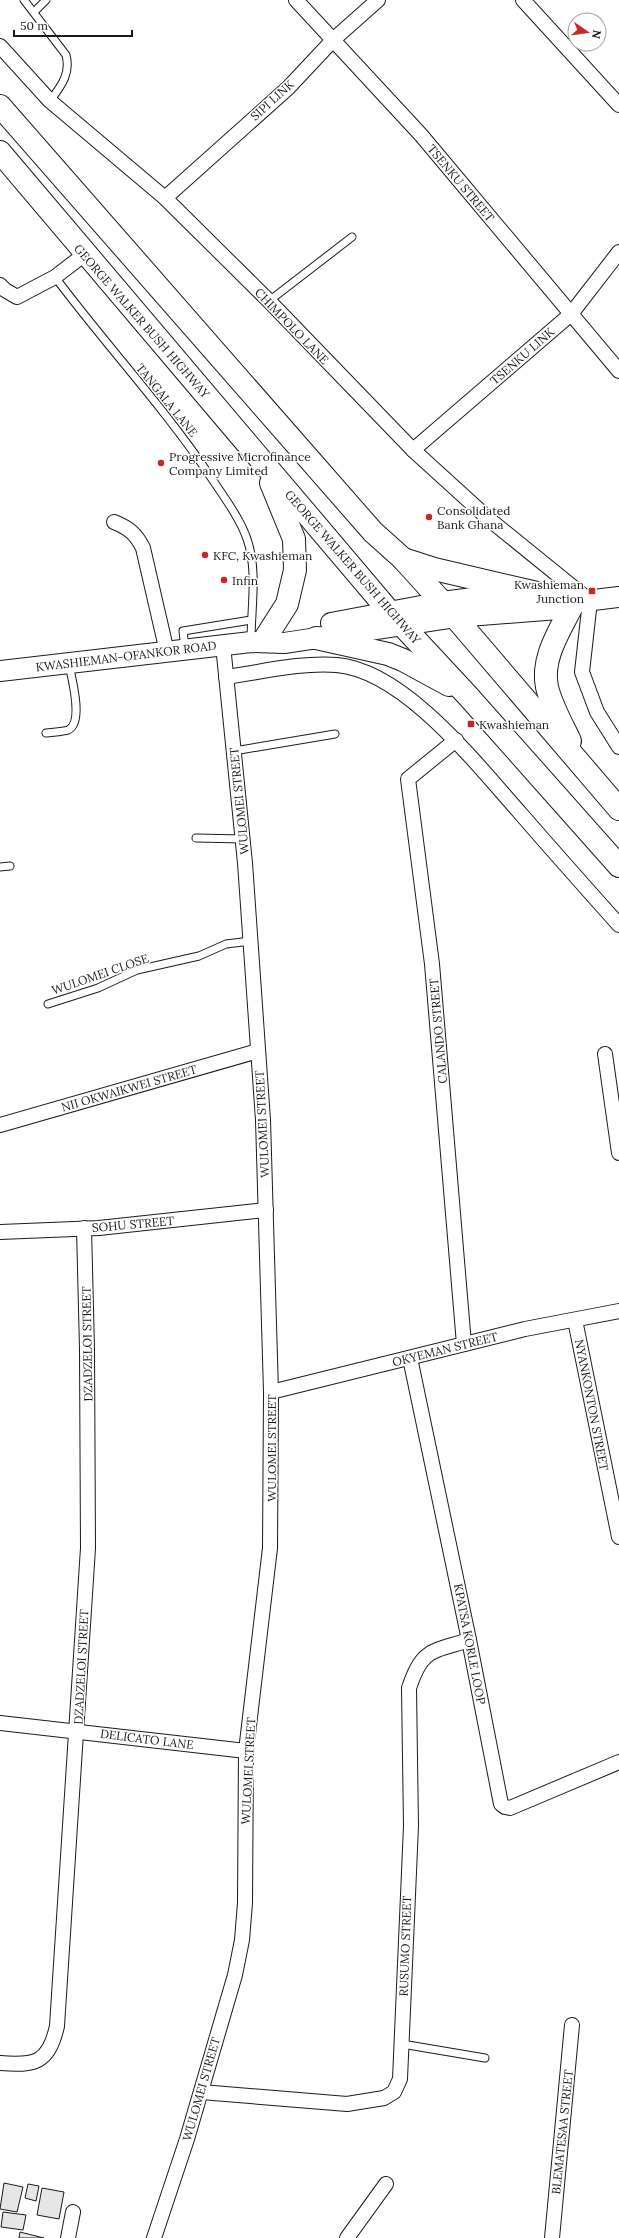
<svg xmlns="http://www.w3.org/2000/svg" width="619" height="2238" viewBox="0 0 619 2238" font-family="Lora,serif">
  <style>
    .building { fill: #e6e6e6; stroke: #1a1a1a }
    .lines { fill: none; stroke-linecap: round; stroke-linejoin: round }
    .service-casing { stroke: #1a1a1a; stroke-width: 9 }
    .minor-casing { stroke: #1a1a1a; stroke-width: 16 }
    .secondary-casing { stroke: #1a1a1a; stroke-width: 22 }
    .trunk-casing { stroke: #1a1a1a; stroke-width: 24 }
    .service { stroke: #fff; stroke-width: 7 }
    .minor { stroke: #fff; stroke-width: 14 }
    .secondary { stroke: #fff; stroke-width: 20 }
    .trunk { stroke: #fff; stroke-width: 22 }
    .poi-dot { fill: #c62828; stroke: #fff; stroke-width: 1.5 }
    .labels { text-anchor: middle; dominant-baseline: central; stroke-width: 3; stroke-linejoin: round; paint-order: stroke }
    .street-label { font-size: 12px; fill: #1a1a1a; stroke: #fff }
    .poi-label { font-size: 12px; fill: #1a1a1a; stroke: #fff; text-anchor: start }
  </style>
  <rect width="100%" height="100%" fill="#fff"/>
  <g class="building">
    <path d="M 4,2183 L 23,2187 L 17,2212 L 0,2209 Z"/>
    <path d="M 28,2184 L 39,2186 L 36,2201 L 25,2198 Z"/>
    <path d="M 42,2188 L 64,2192 L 59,2219 L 37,2215 Z"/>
    <path d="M 3,2212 L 26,2215 L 23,2230 L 1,2227 Z"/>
    <path d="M 20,2232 L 44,2238 L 19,2238 Z"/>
  </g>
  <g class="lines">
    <defs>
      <g id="service">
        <path d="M 24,0 L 66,55 C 71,74 61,86 50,101"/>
        <path d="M 34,12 L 46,0"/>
        <path d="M 55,277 C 105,344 163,406 210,476 C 222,494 240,518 247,539 C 258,570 251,608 251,641"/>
        <path d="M 269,301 L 352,237"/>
        <path d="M 185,649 L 183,631 L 251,620"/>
        <path d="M 46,733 C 53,732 62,732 68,730 C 84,723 72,679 69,665"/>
        <path d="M 234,751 L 335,734"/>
        <path d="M 196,838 L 243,839"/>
        <path d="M 0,867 L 10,866"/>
        <path d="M 48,1004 L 98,988 L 137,970 L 199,956 L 226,944 L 251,941"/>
        <path d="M 402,2044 L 485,2058"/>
      </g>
      <g id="minor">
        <path d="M 296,0 L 421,135 L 619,371"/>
        <path d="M 523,0 L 619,105"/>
        <path d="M 0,46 L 50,101 L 165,198 L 269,301 L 413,450 L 490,520 L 590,601 L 582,672 L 597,712 L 619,747"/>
        <path d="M 165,198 L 288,88 L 334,39 L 378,0"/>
        <path d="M 0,285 L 5,290 L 17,297 L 55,277 L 85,254"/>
        <path d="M 413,450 L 571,314 L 619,252"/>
        <path d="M 114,522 C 129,528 136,534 143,548 L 167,652"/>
        <path d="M 226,677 C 262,672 301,662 337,665 C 405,671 478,766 521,814 C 553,851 586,888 619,925"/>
        <path d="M 456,740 L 408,779 L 432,964 L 464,1344"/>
        <path d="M 605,1054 L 619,1153"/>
        <path d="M 0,1125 L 258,1051"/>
        <path d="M 0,1232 L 99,1228 L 266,1210"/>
        <path d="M 575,1320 L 619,1537"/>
        <path d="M 410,1358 L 469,1640 L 501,1804 L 505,1807 L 510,1808 L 619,1762"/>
        <path d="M 271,1392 L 525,1329 L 619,1311"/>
        <path d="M 0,1723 L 246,1751"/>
        <path d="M 0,2063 C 35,2066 49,2063 57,2026 L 88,1548 L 87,1349 L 84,1228"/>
        <path d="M 201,2092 L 347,2104 L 384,2098 L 394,2092 L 400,2079 L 411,1826 L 409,1688 C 422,1648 432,1652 469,1640"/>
        <path d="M 68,2238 L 73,2212"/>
        <path d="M 154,2238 L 187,2139 L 235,1975 L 242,1940 L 245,1903 L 246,1751 L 270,1548 L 271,1392 L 263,1120 L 245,863 L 223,645"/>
        <path d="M 347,2238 L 386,2184"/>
        <path d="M 552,2238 L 572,2025"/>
      </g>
      <g id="secondary">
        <path d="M 331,623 L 442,602 L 504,594 L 569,596 L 577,602 L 619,597"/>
        <path d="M 0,671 L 251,642 L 284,643 L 455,617 L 571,608 L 577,602"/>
      </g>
      <g id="trunk">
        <path d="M 0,106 L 373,532 L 402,558 L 442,602 L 619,809"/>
        <path d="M 0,152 L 389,611 L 468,696 L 619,866"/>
        <path d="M 403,559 L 434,569 L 537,593"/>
        <path d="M 266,637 L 287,604 L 295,570 L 294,539 L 271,483"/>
        <path d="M 316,638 L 388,654 L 403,660 L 449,685"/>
        <path d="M 570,741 C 562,724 551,705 547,687 C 541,659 559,632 571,608"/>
      </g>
    </defs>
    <use href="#service" class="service-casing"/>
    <use href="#minor" class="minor-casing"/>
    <use href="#secondary" class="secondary-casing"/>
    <use href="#trunk" class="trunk-casing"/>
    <use href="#service" class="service"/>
    <use href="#minor" class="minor"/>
    <use href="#secondary" class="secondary"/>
    <use href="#trunk" class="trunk"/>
  </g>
  <g class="poi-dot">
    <circle cx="161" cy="463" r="4"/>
    <circle cx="429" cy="517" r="4"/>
    <circle cx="205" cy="555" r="4"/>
    <circle cx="224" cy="580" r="4"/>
    <rect x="588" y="587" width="8" height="8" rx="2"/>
    <rect x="467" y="720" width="8" height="8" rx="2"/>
  </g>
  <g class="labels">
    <g class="street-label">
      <text transform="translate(272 100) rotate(-42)">SIPI LINK</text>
      <text transform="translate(461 183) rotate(50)">TSENKU STREET</text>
      <text transform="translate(142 321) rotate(49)">GEORGE WALKER BUSH HIGHWAY</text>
      <text transform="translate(292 326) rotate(46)">CHIMPOLO LANE</text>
      <text transform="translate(522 356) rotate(-41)">TSENKU LINK</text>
      <text transform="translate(167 400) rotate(51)">TANGALA LANE</text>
      <text transform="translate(353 567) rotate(49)">GEORGE WALKER BUSH HIGHWAY</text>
      <text transform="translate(126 656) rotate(-7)">KWASHIEMAN-OFANKOR ROAD</text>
      <text transform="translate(239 801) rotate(-96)">WULOMEI STREET</text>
      <text transform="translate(100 974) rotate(-19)">WULOMEI CLOSE</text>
      <text transform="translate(438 1031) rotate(-95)">CALANDO STREET</text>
      <text transform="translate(129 1088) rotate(-16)">NII OKWAIKWEI STREET</text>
      <text transform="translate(262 1124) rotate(-93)">WULOMEI STREET</text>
      <text transform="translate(133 1224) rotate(-5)">SOHU STREET</text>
      <text transform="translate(87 1344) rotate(-91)">DZADZELOI STREET</text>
      <text transform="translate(445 1349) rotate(-14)">OKYEMAN STREET</text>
      <text transform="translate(592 1405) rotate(79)">NYANKONTON STREET</text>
      <text transform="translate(271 1448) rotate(-90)">WULOMEI STREET</text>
      <text transform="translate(470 1644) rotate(79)">KPATSA KORLE LOOP</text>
      <text transform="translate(81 1667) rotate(-87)">DZADZELOI STREET</text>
      <text transform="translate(147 1739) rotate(7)">DELICATO LANE</text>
      <text transform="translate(248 1771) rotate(-87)">WULOMEI STREET</text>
      <text transform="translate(405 1946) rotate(-88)">RUSUMO STREET</text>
      <text transform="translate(201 2089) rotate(-74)">WULOMEI STREET</text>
      <text transform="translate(562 2132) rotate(-84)">BLEMATESAA STREET</text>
    </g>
    <g class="poi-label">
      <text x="169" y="456">Progressive Microfinance<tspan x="169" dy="14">Company Limited</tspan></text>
      <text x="437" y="510">Consolidated<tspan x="437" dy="14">Bank Ghana</tspan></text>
      <text x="213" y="555">KFC, Kwashieman</text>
      <text x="232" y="580">Infin</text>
      <text x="584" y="584" text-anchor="end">Kwashieman<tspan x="584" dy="14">Junction</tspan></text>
      <text x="479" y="724">Kwashieman</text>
    </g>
  </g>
  <g transform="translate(587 32) rotate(103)"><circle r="19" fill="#ffffff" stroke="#a3a3a3"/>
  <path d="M0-3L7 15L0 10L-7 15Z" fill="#c62828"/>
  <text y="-6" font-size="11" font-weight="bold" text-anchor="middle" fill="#1a1a1a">N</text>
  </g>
  <path d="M14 30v6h118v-6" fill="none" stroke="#1a1a1a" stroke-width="2"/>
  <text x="20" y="30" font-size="12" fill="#1a1a1a" stroke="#ffffff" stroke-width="3" paint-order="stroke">50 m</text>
</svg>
